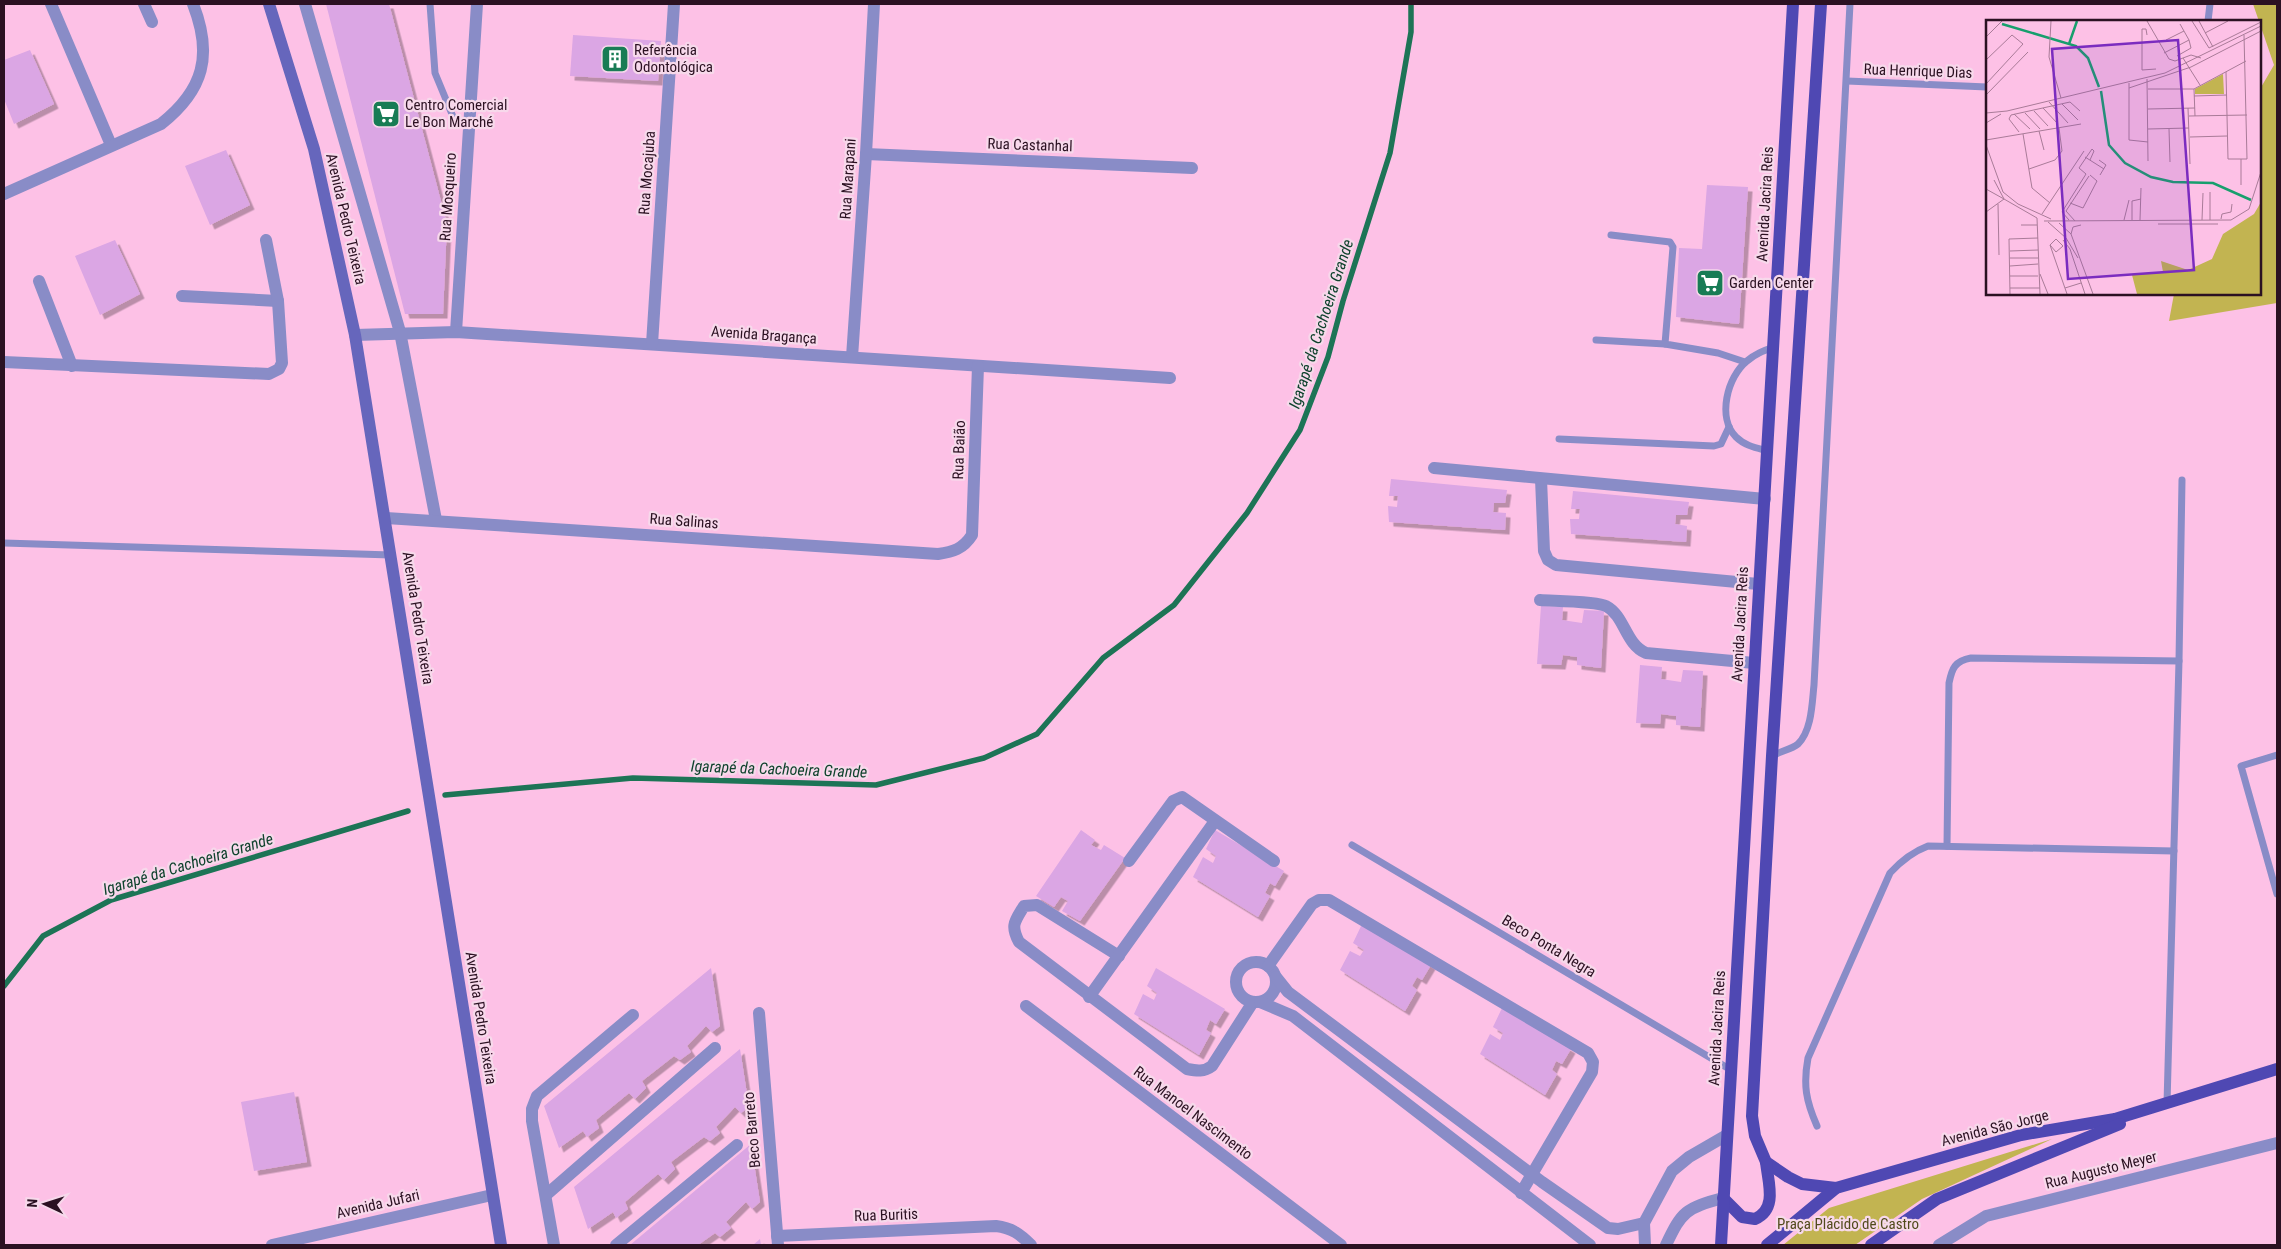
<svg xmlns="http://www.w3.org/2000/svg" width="2281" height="1249" viewBox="0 0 2281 1249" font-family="'Roboto Condensed',sans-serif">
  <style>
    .green { fill: #c2b451 }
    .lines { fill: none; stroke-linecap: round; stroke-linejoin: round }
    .stream { stroke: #1d7456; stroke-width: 5.5 }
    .building { fill: #dba6e4; filter: url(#shadow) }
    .lane { stroke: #898cc7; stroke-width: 7 }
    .street { stroke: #898cc7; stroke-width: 12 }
    .secondary { stroke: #6666bc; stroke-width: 12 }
    .primary { stroke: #4f48b3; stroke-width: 12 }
    .labels { text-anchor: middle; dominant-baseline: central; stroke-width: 4.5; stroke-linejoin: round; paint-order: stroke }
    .poi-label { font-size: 15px; fill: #2b1122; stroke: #f7d9eb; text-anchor: start }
    .street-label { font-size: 15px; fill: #2b1122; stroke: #f7d9eb }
    .park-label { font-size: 15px; fill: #524b1d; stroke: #f7d9eb }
    .water-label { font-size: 16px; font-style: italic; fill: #0f422d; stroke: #f7d9eb }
    .inset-river { fill: none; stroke: #179f6d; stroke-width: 2.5 }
    .inset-road { fill: none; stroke: #a97b98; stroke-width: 1 }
    .view { fill: #7b2cbf; fill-opacity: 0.15; stroke: #7b2cbf; stroke-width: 2.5 }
    .inset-edge { fill: none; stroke: #2b1122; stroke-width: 2.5 }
  </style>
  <defs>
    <filter id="shadow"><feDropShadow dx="4.5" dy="4.5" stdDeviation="0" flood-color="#0004"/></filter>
  </defs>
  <rect width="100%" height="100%" fill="#fdc1e6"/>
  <g class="green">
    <path d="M 2253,4 L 2277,4 L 2277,314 L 2277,303 L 2169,321 L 2174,294 L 2260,294 L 2260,89 L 2274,65 Z"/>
    <path d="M 2052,1139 L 1922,1199 L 1855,1245 L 1783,1245 L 1829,1208 Z"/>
  </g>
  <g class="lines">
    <g class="stream">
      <path d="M 445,795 L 633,778 L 876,785 L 984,758 L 1037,734 L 1103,658 L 1174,605 L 1247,513 L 1300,430 L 1328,357 L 1343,301 L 1390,153 L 1411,32 L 1411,4"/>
      <path d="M 4,986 L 43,936 L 111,900 L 408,811"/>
    </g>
  </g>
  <g class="building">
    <path d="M 326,4 L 389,4 L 447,224 L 443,314 L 405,314 Z"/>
    <path d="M 573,35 L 661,41 L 658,81 L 570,76 Z"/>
    <path d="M 30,50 L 54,104 L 14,124 L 4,99 L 4,60 Z"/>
    <path d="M 226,150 L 250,205 L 210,225 L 185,166 Z"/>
    <path d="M 1707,185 L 1748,187 L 1739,324 L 1676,317 L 1679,248 L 1702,249 Z"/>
    <path d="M 115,240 L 140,294 L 100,315 L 75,256 Z"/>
    <path d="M 1391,479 L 1507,490 L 1505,503 L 1494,503 L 1493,512 L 1506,513 L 1505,530 L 1389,522 L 1388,506 L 1397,507 L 1398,496 L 1389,496 Z"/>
    <path d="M 1573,491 L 1689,502 L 1687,515 L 1676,515 L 1675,524 L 1687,526 L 1686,542 L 1571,534 L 1570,519 L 1579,519 L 1580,509 L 1571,509 Z"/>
    <path d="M 1541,606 L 1563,607 L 1562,620 L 1582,623 L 1584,610 L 1604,611 L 1601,668 L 1577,665 L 1577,657 L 1563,655 L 1561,665 L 1537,664 Z"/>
    <path d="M 1640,665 L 1662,667 L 1661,679 L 1681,682 L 1683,670 L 1703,671 L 1700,727 L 1676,725 L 1676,716 L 1661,714 L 1660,724 L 1636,723 Z"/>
    <path d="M 1081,830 L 1095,840 L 1091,845 L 1101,850 L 1104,845 L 1125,858 L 1080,921 L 1062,911 L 1068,901 L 1061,897 L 1054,907 L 1036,896 Z"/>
    <path d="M 1215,830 L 1284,871 L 1275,886 L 1270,883 L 1265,893 L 1270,896 L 1258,917 L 1193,877 L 1203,857 L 1213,863 L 1216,856 L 1206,849 Z"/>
    <path d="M 1362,924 L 1431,965 L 1422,980 L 1417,977 L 1412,986 L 1417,990 L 1405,1011 L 1340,970 L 1350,951 L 1360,956 L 1364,950 L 1353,943 Z"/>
    <path d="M 711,968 L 720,1026 L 712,1032 L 706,1026 L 687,1046 L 691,1052 L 680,1060 L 674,1056 L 642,1081 L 646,1088 L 635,1099 L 629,1093 L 596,1120 L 599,1128 L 587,1137 L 583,1131 L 559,1148 L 544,1106 Z"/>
    <path d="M 1156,968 L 1225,1009 L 1216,1024 L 1210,1020 L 1206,1030 L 1211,1033 L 1199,1055 L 1134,1014 L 1143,994 L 1154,1000 L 1157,993 L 1147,986 Z"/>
    <path d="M 1502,1008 L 1571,1049 L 1562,1064 L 1556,1061 L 1552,1070 L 1557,1074 L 1545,1095 L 1480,1054 L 1490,1034 L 1500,1040 L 1503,1033 L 1493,1027 Z"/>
    <path d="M 740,1049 L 749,1107 L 741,1113 L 735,1107 L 716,1127 L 720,1133 L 710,1141 L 704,1137 L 671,1162 L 675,1169 L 664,1180 L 658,1174 L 625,1202 L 628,1209 L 616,1218 L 613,1212 L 588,1229 L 574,1187 Z"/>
    <path d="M 294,1092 L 307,1162 L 254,1171 L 241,1102 Z"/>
    <path d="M 751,1144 L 760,1202 L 752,1209 L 746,1202 L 726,1222 L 731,1228 L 720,1237 L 715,1233 L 698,1245 L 630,1245 Z"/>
    <path d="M 760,1239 L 761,1245 L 753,1245 Z"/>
  </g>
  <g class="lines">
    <g class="lane">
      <path d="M 430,4 L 435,73 L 454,119 L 469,126"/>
      <path d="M 2208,21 L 2210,4"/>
      <path d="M 1847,81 L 1987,87"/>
      <path d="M 1611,235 L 1670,242 L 1673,247 L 1665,344 L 1718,353 L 1745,362"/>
      <path d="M 1596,340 L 1665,344"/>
      <path d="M 1559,439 L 1714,446 L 1721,444 L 1729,427"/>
      <path d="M 1768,451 C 1757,448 1745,446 1736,437 C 1717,418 1727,377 1747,361 C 1755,354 1763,351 1774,347"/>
      <path d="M 4,543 L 391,555"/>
      <path d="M 2277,755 L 2241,766 L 2277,894"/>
      <path d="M 1772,756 C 1779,752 1792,749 1798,744 C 1812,730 1812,703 1814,685 L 1850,4"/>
      <path d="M 1352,845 L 1731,1070"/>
      <path d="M 1947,846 L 1949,683 C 1952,668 1955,661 1971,658 L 2179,661"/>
      <path d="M 2167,1104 L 2179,661 L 2182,480"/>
      <path d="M 1817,1126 C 1806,1101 1803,1085 1808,1058 L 1890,873 C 1901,861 1912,852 1928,846 L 2174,851"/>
    </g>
    <g class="street">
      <path d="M 51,4 L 111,145"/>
      <path d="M 144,4 L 152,22"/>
      <path d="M 305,4 L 400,332 L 436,520"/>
      <path d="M 866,154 L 1192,168"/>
      <path d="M 4,194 L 161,124 C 204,90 213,55 193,4"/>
      <path d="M 39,281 L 72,366"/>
      <path d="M 182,296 L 278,301"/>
      <path d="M 456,332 L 477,4"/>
      <path d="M 355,335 L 456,332 L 1170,378"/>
      <path d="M 652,344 L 674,4"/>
      <path d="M 852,357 L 866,154 L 874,4"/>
      <path d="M 4,362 L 269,374 L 279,369 L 282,363 L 278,301 L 266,240"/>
      <path d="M 1434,468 L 1765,499"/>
      <path d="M 1541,479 L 1544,551 L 1548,560 L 1556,565 L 1758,584"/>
      <path d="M 386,518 L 938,554 C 953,552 963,549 972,535 L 978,366"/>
      <path d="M 1540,600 C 1554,601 1596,601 1606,606 C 1625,616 1625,644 1646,653 L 1754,663"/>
      <path d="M 1129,861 L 1173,801 L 1182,797 L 1274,861"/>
      <path d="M 1119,956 L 1037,905 L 1024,906 C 1015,921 1010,925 1019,942 L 1187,1069 C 1197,1071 1204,1072 1212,1066 L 1253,1002"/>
      <circle cx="1256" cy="982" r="20"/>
      <path d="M 1268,966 L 1312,904 L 1319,900 L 1329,900 L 1588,1053 L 1593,1062 L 1592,1072 L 1521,1193"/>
      <path d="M 1276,977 L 1288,992 L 1542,1182 L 1608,1228 L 1618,1229 L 1644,1223 L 1672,1171 L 1689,1157 L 1727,1135"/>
      <path d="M 1089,997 L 1215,821"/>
      <path d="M 1260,1002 L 1293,1016 L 1590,1245"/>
      <path d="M 1026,1006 L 1341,1245"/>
      <path d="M 759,1013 L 778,1245"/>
      <path d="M 546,1195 L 715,1048"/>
      <path d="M 1644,1223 L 1645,1245"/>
      <path d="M 777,1236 L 996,1226 C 1012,1228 1020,1234 1031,1245"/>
      <path d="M 272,1245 L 492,1195"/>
      <path d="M 554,1245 L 532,1121 L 532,1109 L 537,1096 L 633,1015"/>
      <path d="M 616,1245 L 737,1145"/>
      <path d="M 1666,1245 C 1682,1211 1686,1208 1723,1198"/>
      <path d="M 1939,1245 L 1986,1216 L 2277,1143"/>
    </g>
    <path class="secondary" d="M 269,4 L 314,149 L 355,335 L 501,1245"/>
    <g class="primary">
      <path d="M 1821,4 L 1772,756 L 1752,1116 L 1755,1136 L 1766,1162 L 1788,1177 L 1802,1184 L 1836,1188"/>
      <path d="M 1723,1198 L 1742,1217 L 1755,1219 C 1778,1209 1768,1182 1766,1162"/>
      <path d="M 1721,1245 L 1793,4"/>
      <path d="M 1767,1245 L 1836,1188 L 2021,1135 L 2115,1119 L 2277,1069"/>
      <path d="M 1871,1245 L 1937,1199 L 2120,1124"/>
    </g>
  </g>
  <defs>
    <symbol id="building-square" viewBox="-11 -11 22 22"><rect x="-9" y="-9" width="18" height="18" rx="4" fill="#187c55" stroke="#f7d9eb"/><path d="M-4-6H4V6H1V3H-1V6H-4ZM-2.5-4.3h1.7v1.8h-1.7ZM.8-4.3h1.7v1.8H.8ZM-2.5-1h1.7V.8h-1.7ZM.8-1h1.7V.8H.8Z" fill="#fff"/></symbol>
    <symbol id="supermarket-square" viewBox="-11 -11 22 22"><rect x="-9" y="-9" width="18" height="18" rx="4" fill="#187c55" stroke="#f7d9eb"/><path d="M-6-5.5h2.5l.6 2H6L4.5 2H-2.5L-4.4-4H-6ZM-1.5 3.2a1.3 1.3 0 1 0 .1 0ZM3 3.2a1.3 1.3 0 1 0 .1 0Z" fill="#fff"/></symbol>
  </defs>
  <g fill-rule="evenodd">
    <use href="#building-square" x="599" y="43" width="32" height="32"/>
    <use href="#supermarket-square" x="370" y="98" width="32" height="32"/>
    <use href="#supermarket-square" x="1694" y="267" width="32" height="32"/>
  </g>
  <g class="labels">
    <g class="poi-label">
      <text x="634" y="50">Referência<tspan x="634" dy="17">Odontológica</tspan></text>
      <text x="405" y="105">Centro Comercial<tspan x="405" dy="17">Le Bon Marché</tspan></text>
      <text x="1729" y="283">Garden Center</text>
    </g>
    <g class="street-label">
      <text transform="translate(1918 71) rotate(2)">Rua Henrique Dias</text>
      <text transform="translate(1030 145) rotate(2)">Rua Castanhal</text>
      <text transform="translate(647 173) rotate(-86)">Rua Mocajuba</text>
      <text transform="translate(848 179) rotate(-86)">Rua Marapani</text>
      <text transform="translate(448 197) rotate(-86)">Rua Mosqueiro</text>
      <text transform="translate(1765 204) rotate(-87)">Avenida Jacira Reis</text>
      <text transform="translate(346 219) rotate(77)">Avenida Pedro Teixeira</text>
      <text transform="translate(764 335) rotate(4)">Avenida Bragança</text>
      <text transform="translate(959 450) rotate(-88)">Rua Baião</text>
      <text transform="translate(684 521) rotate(4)">Rua Salinas</text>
      <text transform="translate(418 618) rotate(81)">Avenida Pedro Teixeira</text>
      <text transform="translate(1740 624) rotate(-87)">Avenida Jacira Reis</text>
      <text transform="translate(1549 946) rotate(31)">Beco Ponta Negra</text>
      <text transform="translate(481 1018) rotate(81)">Avenida Pedro Teixeira</text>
      <text transform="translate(1717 1028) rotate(-87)">Avenida Jacira Reis</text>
      <text transform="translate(1193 1113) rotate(37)">Rua Manoel Nascimento</text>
      <text transform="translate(1995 1128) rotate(-14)">Avenida São Jorge</text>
      <text transform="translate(752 1130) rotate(-95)">Beco Barreto</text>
      <text transform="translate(2101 1170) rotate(-14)">Rua Augusto Meyer</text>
      <text transform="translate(378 1204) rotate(-13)">Avenida Jufari</text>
      <text transform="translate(886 1215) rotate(-2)">Rua Buritis</text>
    </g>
    <g class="park-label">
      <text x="1848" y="1224">Praça Plácido de Castro</text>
    </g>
    <g class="water-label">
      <text transform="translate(1321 324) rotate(-72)">Igarapé da Cachoeira Grande</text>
      <text transform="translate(779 769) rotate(2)">Igarapé da Cachoeira Grande</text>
      <text transform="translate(188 864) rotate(-17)">Igarapé da Cachoeira Grande</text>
    </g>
  </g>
  <g transform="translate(1986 20)">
    <rect width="275" height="275" fill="#fdc1e6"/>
    <path d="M 237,54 L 238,74 L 209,74 L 209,69 ZM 275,182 L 275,274 L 151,274 L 146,255 L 177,252 L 175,241 L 202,250 L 226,239 L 237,214 L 268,194 Z" fill="#c2b451"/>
    <path class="inset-river" d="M 16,4 L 90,26 L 102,38 L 113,67M 83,24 L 91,1M 115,71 L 123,125 L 139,143 L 165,157 L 187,162 L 227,163 L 265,180"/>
    <path class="inset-road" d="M 65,1 L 63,37 L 75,78M 161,1 L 183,39 L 189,41 L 205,35 L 215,38M 206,1 L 223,28 L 275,2M 213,1 L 227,27M 194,4 L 203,20M 219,13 L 242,1M 161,15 L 160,9 L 156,9 L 156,50 L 170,49M 1,16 L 16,1M 180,20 L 198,11M 178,33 L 203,20 L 205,28 L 191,36M 197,38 L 214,65M 0,40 L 26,15 L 37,24 L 0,64M 240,52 L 242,139 L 261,139 L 258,15M 161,59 L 162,141M 143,63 L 143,120 L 162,122M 143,68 L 205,47 L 275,11M 162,69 L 208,69 L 260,41M 208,69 L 209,96M 0,75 L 42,32M 208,76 L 241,75M 63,82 L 82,103M 76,84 L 92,100M 57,88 L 72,104M 202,88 L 204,144M 162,89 L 209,88M 48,91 L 62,106M 0,93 L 21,91 L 179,53 L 275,6M 39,93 L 54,109M 28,94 L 44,109M 203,96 L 261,95M 0,103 L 15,94M 162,109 L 203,108M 183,109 L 184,142M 53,111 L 58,130M 33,112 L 23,99 L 25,95 L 84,82 L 94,91M 37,114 L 46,168 L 64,183M 204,117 L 241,116M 0,120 L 95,104M 0,125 L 17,172 L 32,184 L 65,199M 99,137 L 118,149M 255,139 L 255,165M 113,140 L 120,145 L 114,155M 43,149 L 69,140 L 76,131 L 73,108M 100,154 L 93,148 L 106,129 L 108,131 L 104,140M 8,160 L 18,179 L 51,198 L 54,274M 0,169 L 18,179 L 0,192M 84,183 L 97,188 L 111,161 L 104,155M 12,184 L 13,235M 56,194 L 98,131M 235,199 L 236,194 L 245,192 L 246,184M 83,200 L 76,192 L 100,154M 138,200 L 143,180M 146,200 L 146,181 L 155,179M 154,200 L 155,168M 216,200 L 217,173M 224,200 L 224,172M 58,201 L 245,200 L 263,189 L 275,152M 89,201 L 80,191 L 103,156M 62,202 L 80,218 L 92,238M 73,203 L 85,214 L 107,274M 172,204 L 232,204M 35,205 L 51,205M 85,214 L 87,207 L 95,205M 77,220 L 84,229 L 99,274M 64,225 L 70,232 L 77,226 L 70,219 L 64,225 L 81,274M 24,231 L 52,230M 24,238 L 52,238M 24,246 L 52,244M 54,254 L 62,274M 24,256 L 52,256M 24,268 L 54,268M 79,268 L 95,263M 24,274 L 23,219 L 52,218"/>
    <path class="view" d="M 192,20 L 208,250 L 82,259 L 66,29 Z"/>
    <rect width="275" height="275" class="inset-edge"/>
  </g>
  <rect width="2281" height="1249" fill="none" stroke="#2b1122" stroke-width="10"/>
  <g transform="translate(45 1204) rotate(274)" stroke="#f7d9eb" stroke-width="4" paint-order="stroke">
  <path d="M0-4L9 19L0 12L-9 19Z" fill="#2b1122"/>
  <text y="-8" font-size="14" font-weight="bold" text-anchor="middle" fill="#2b1122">N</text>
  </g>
</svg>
